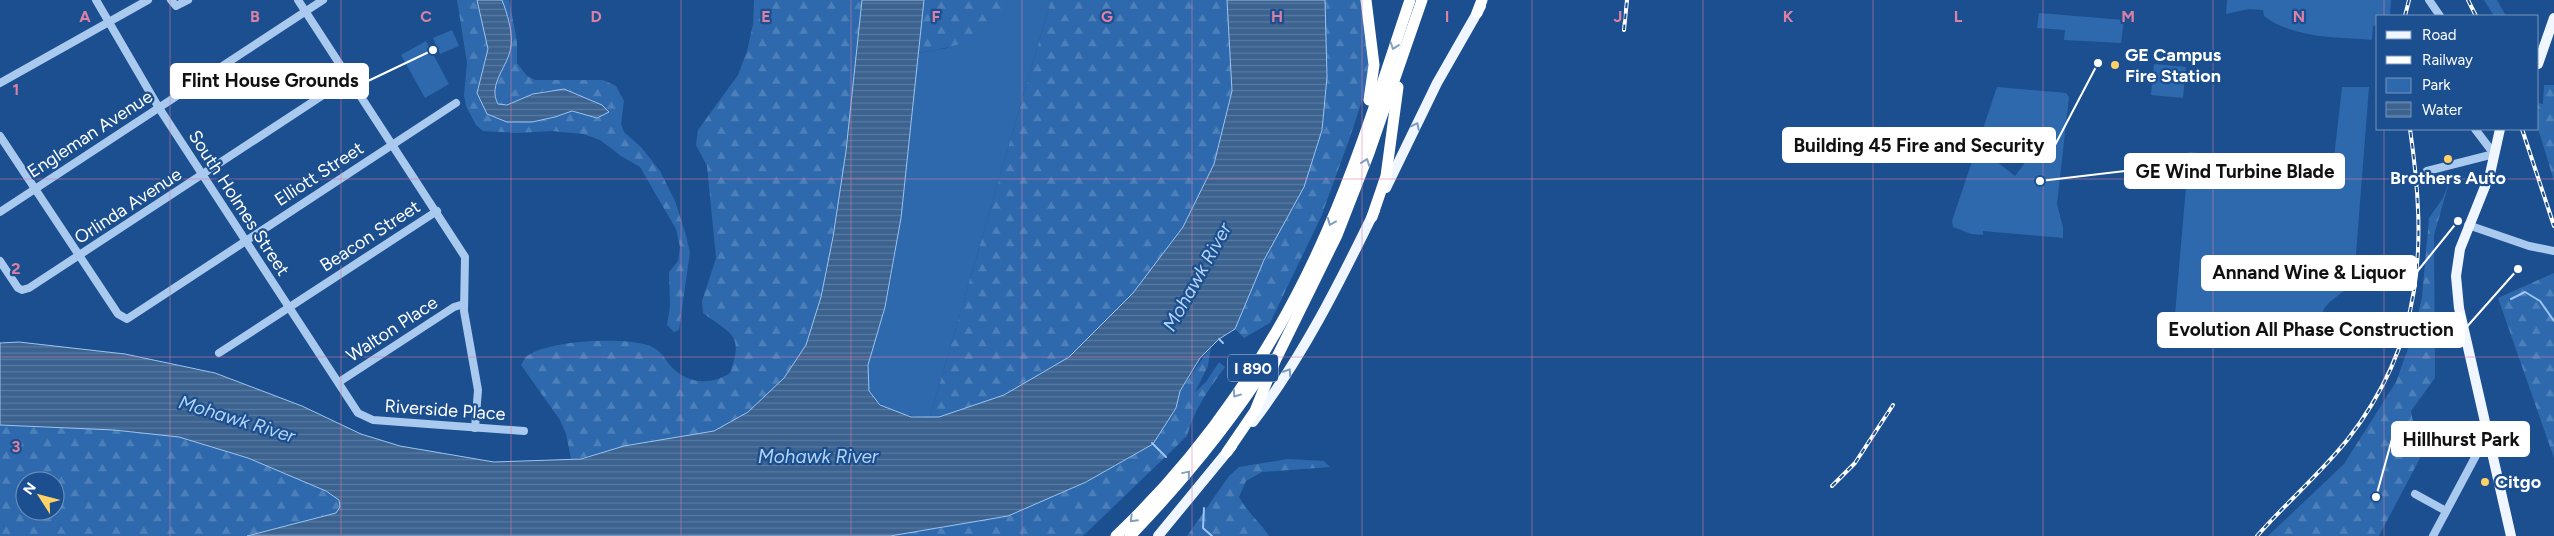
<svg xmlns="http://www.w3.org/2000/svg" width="2554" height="536" viewBox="0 0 2554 536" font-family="Figtree,sans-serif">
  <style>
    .green { fill: #2e69ad; fill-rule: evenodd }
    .forest { fill: url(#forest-firs); fill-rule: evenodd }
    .water { fill: url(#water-rules); stroke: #9cc4f0 }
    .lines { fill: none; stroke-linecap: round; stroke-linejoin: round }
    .stream { stroke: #9cc4f0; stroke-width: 2 }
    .minor { stroke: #a9c9ee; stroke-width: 8 }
    .major { stroke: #f0f6ff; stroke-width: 10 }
    .highway { stroke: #fff; stroke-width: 11 }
    .rail-casing { stroke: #fff; stroke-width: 4 }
    .rail { stroke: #1b4f8f; stroke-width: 2; stroke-dasharray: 5.5; stroke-linecap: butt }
    .oneway { stroke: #829ec1 }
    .oneway2 { stroke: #7b9ac1 }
    .grid { fill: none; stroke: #dd80a5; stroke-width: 1; stroke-opacity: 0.55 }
    .poi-dot { fill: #ffd166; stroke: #1b4f8f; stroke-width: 2 }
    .labels { text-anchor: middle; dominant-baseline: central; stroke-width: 4.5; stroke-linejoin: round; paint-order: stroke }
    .shield { fill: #1b4f8f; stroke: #bbcadd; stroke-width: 1 }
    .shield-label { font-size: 16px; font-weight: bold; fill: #fff }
    .poi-label { font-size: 18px; font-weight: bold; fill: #fff; stroke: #1b4f8f; text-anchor: start }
    .street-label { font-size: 18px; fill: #fff; stroke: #1b4f8f }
    .water-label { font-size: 19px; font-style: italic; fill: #b5d3f5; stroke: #1b4f8f }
    .grid-label { font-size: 16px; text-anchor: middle; font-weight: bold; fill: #dd80a5; stroke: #1b4f8f; stroke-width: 4.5; stroke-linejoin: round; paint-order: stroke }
    .leader { fill: none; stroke: #fff; stroke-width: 2 }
    .callout-dot { fill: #fff; stroke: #1b4f8f; stroke-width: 2 }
    .callout { fill: #fff; stroke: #fff; stroke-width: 2 }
    .callout-label { font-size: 19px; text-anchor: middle; font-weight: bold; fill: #111 }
  </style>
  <defs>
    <pattern id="forest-firs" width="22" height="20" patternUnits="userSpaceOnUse" patternTransform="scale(1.25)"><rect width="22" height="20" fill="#2e69ad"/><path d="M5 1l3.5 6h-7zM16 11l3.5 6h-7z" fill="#4d80b9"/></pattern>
    <pattern id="water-rules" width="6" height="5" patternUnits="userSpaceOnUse" patternTransform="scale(1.25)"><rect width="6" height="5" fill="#3c6290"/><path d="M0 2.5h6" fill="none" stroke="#597aa1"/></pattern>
  </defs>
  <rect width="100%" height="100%" fill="#1b4f8f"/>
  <g class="green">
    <path d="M 1008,0 L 1051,0 L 930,417 C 909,417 882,413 870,392 C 859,373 881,326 886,304 C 903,221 910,137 918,53 L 947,48 L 1004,15 Z"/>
    <path d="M 2227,0 L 2391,0 L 2390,16 L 2378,16 L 2378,25 L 2373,26 L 2372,40 C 2336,37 2294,39 2264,16 L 2263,10 L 2249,9 L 2226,14 Z"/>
    <path d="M 2039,13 L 2124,20 L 2121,43 L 2064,40 L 2065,30 L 2037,28 Z"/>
    <path d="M 452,30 L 459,46 L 440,54 L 433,38 Z"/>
    <path d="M 426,41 L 449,84 L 425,98 L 401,55 Z"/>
    <path d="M 2154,64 L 2186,67 L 2183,98 L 2151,95 Z"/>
    <path d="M 1997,87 L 2066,93 L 2069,97 L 2057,204 L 2063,227 L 2063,238 L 1983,231 L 1983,235 L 1971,234 L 1953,227 L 1952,221 ZM 2010,143 L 2029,157 L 2015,176 L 1996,161 Z"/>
    <path d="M 2342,87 L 2369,87 L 2354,280 C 2347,293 2329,298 2323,311 C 2318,322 2321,334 2312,344 L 2273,339 L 2260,321 L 2253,320 L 2234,336 L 2212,334 L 2198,316 L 2191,315 L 2180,327 L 2174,326 L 2189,152 L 2333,166 Z"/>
  </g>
  <g class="forest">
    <path d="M 457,0 L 477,0 L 488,49 L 477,93 L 507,122 L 532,122 L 555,117 L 572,111 L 597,118 L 602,105 C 577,94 559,84 531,95 C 519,99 512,106 498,104 C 488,85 507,64 511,46 C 514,33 506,12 502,0 L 509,0 L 517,41 L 517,63 L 527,76 L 535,80 L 603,80 L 616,86 L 624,101 L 621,124 L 624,132 L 641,147 L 660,171 L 675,201 L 685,232 L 690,252 L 679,330 L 674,332 L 667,325 L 670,307 L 669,272 L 678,261 L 680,247 L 676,229 L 640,167 L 621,156 L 600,140 L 583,134 L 552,131 L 517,133 L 483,131 L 476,125 L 466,106 L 464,95 L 467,63 Z"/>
    <path d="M 754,0 L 862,0 C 853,90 845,181 826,270 C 822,293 816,327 805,347 C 785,382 753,414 715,431 C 690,442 653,441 626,446 C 607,449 590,458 571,459 L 566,434 L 560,420 L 521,365 C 523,362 525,357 527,356 C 549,340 622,337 647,345 C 659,349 662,354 669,364 C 685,384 710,386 730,373 C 744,334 732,335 703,313 L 702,301 L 716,258 L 707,166 L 696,145 L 698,130 L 738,75 L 747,51 L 753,24 Z"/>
    <path d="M 924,0 L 1008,0 C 1007,5 1006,11 1004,15 C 987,42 946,48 918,53 Z"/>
    <path d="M 1051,0 L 1227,0 L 1232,91 L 1214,164 L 1183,227 L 1133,293 L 1069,357 L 1004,395 L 939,417 L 930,417 Z"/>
    <path d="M 1325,0 L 1361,0 L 1369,59 L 1366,89 L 1349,140 L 1321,217 L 1270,323 L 1244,338 L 1235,329 L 1264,260 L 1304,187 L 1322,130 L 1327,77 Z"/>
    <path d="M 2484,0 L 2497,0 L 2506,16 L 2494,16 Z"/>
    <path d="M 2544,85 L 2554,85 L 2554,181 L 2538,128 L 2538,103 L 2543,104 Z"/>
    <path d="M 2449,183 L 2434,235 L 2435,378 L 2411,411 L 2420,458 L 2379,536 L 2268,536 L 2344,464 L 2396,382 L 2414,332 L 2422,297 L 2429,218 L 2443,198 Z"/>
    <path d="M 2554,273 L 2554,458 L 2498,298 Z"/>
    <path d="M 1211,346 L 1208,366 L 1195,392 L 1206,382 L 1219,362 L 1225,367 C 1209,389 1194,409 1187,436 L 1083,536 L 890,536 L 1008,516 L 1086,482 L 1153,444 L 1176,409 L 1180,391 Z"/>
    <path d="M 0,425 L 114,430 L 179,437 L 248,458 L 326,491 L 339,500 L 340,507 L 336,513 L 247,536 L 0,536 ZM 25,481 L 55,481 L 55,511 L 25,511 Z"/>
    <path d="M 1288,459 L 1324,461 L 1330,467 L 1262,472 L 1246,481 L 1239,497 C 1247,512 1260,522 1269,536 L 1187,536 L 1229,476 L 1239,467 Z"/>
  </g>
  <g class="water">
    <path d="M 477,0 L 502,0 C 507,13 513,32 511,46 C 509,66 487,84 498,104 L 507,105 L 533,94 L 564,89 L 602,105 L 609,112 L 597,118 L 572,111 L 555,117 L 532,122 L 507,122 L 487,114 L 477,93 L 488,49 Z"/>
    <path d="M 862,0 L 924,0 L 901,218 L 885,307 L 868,365 L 869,391 L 880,405 L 911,417 L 939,417 L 1004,395 L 1069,357 L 1133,293 L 1183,227 L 1214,164 L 1232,91 L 1227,0 L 1325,0 L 1327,77 L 1322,130 L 1304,187 L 1264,260 L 1235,329 L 1219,339 L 1200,358 L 1180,391 L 1176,408 L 1153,444 L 1086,482 L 1008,516 L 890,536 L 247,536 L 336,513 L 340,507 L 339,500 L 326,491 L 248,458 L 179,437 L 114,430 L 0,425 L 0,343 L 19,342 L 125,354 L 215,373 L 302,406 L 361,434 L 400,446 L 494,462 L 581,459 L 624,446 L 714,431 L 748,412 L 784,378 L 806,345 L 821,297 L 833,237 L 846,151 Z"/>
  </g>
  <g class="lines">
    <g class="stream">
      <path d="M 2511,299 L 2525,292 L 2540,301 L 2554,321"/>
      <path d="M 1219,339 L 1223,343"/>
      <path d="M 1152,443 L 1166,457"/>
      <path d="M 1204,508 L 1203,528 L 1212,536"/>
    </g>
    <g class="minor">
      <path d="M 96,0 L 159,108 L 358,413 L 373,420 L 524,431"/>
      <path d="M 171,0 L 176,6 L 188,0"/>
      <path d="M 298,0 L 465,257 L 464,311 L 478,390 L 475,428"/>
      <path d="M 2429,0 L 2440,16"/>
      <path d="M 0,83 L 148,0"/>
      <path d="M 0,136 L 118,314 L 127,319 L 456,103"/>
      <path d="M 2427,171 L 2494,154 L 2475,129"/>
      <path d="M 0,212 L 323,0"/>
      <path d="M 2468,225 L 2529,246 L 2554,251"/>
      <path d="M 0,261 L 18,288 L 22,290 L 29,288 L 349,78"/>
      <path d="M 219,353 L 437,211"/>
      <path d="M 339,382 L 454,307 L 464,304"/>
      <path d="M 2415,494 L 2446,511"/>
      <path d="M 2433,536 L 2488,433"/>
    </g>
    <g class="major">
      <path d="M 2538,64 L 2554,18"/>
      <path d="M 2500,129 L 2490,174 L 2460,249 L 2456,276 L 2459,308 L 2511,536"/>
      <path d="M 1386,188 L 1437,83 L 1481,6"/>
      <path d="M 1253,422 C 1303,356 1339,284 1375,210"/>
      <path d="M 1158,536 L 1232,446"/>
    </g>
    <g class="highway">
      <path d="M 1366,0 L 1374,65 L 1369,100"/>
      <path d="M 1477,13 L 1482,0"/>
      <path d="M 1372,217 L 1386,176 L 1398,87"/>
      <path d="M 1227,452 L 1255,411 L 1276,359 L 1337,235 L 1369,153 L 1422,0"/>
      <path d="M 1116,536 C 1206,451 1278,344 1327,231 C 1360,156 1384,77 1410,0"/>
      <path d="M 1130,536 C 1182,482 1229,425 1269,362"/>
    </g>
    <defs>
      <g id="rail">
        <path d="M 2468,0 L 2476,16"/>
        <path d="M 2405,16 L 2409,0"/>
        <path d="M 1624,30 L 1627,0"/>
        <path d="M 2522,129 L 2554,226"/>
        <path d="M 1832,486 L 1855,463 L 1893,405"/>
        <path d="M 2257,536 C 2286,503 2320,474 2348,439 C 2424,341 2427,246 2410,129"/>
      </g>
    </defs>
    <use href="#rail" class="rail-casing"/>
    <use href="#rail" class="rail"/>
  </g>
  <defs><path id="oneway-chevron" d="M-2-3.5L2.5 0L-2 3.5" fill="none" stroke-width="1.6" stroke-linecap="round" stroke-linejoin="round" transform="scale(1.25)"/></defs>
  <g class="oneway">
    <use href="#oneway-chevron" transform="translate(1394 46) rotate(109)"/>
    <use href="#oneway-chevron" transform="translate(1366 162) rotate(-70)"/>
    <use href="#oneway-chevron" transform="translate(1331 222) rotate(112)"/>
    <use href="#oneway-chevron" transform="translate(1236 394) rotate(125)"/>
    <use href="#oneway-chevron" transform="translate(1187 474) rotate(-50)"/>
    <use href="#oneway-chevron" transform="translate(1133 519) rotate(135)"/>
  </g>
  <g class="oneway2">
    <use href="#oneway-chevron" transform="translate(1416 126) rotate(-64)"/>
    <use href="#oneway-chevron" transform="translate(1288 372) rotate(-57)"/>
  </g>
  <path class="grid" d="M 170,0 L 170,536M 341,0 L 341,536M 511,0 L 511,536M 681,0 L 681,536M 851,0 L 851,536M 1022,0 L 1022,536M 1192,0 L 1192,536M 1362,0 L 1362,536M 1532,0 L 1532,536M 1703,0 L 1703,536M 1873,0 L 1873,536M 2043,0 L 2043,536M 2213,0 L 2213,536M 2384,0 L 2384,16M 2384,129 L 2384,536M 0,179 L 2554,179M 0,357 L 2554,357"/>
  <g class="poi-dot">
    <circle cx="2115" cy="65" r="5"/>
    <circle cx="2448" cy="159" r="5"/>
    <circle cx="2485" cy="482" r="5"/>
  </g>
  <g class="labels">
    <rect class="shield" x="1228" y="354.5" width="50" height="27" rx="4"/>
    <g class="shield-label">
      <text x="1253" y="368">I 890</text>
    </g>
    <g class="poi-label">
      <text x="2125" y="55">GE Campus<tspan x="2125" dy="21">Fire Station</tspan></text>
      <text x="2448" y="178" text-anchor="middle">Brothers Auto</text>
      <text x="2495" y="482">Citgo</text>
    </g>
    <g class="street-label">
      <text transform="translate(90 134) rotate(-33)">Engleman Avenue</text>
      <text transform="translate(319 174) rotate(-33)">Elliott Street</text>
      <text transform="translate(239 203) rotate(57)">South Holmes Street</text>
      <text transform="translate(128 206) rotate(-33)">Orlinda Avenue</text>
      <text transform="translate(370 236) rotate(-33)">Beacon Street</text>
      <text transform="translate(392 329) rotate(-33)">Walton Place</text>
      <text transform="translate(445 410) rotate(4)">Riverside Place</text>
    </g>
    <g class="water-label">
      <text transform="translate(1197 277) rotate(-61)">Mohawk River</text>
      <text transform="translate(237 419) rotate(17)">Mohawk River</text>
      <text x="818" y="456">Mohawk River</text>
    </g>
  </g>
  <g class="grid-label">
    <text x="85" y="22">A</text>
    <text x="255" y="22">B</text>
    <text x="426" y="22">C</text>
    <text x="596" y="22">D</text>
    <text x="766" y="22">E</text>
    <text x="936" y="22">F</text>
    <text x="1107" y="22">G</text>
    <text x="1277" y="22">H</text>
    <text x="1447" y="22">I</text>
    <text x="1618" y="22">J</text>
    <text x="1788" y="22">K</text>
    <text x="1958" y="22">L</text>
    <text x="2128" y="22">M</text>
    <text x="2299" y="22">N</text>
    <text x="16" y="95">1</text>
    <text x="16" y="274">2</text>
    <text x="16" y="452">3</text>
  </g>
  <path class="leader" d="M433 50L368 81M2098 63L2055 145M2040 181L2125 171M2458 221L2416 273M2518 269L2464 330M2376 497L2392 439"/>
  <g class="callout-dot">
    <circle cx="433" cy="50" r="5"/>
    <circle cx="2098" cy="63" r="5"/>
    <circle cx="2040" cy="181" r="5"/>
    <circle cx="2458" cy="221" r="5"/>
    <circle cx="2518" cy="269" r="5"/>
    <circle cx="2376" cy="497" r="5"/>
  </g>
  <g class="callout">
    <rect x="171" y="64" width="197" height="34" rx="5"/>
    <rect x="1783" y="128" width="272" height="34" rx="5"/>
    <rect x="2125" y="154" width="219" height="34" rx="5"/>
    <rect x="2202" y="256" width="214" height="34" rx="5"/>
    <rect x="2158" y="313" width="306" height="34" rx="5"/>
    <rect x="2392" y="422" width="137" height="34" rx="5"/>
  </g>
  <g class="callout-label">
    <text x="270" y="87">Flint House Grounds</text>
    <text x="1919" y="152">Building 45 Fire and Security</text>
    <text x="2235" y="178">GE Wind Turbine Blade</text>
    <text x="2309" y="279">Annand Wine &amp; Liquor</text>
    <text x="2311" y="336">Evolution All Phase Construction</text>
    <text x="2461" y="446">Hillhurst Park</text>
  </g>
  <rect x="2376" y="15" width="162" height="115" fill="#1b4f8f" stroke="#7695bc"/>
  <rect x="2386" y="31" width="25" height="8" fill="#f0f6ff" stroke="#7695bc"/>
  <text x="2422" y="40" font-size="15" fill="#ffffff">Road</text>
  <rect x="2386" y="56" width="25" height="8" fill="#ffffff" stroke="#7695bc"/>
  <text x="2422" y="65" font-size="15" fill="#ffffff">Railway</text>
  <rect x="2386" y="78" width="25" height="15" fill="#2e69ad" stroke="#7695bc"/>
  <text x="2422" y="90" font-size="15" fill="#ffffff">Park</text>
  <rect x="2386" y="102" width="25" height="15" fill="url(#water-rules)" stroke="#7695bc"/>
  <text x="2422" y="115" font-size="15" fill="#ffffff">Water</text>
  <g transform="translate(40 496) rotate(306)"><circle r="24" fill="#1b4f8f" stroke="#7695bc"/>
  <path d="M0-4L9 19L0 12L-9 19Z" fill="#ffd166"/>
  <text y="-8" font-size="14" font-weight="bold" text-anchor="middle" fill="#ffffff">N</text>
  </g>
</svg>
